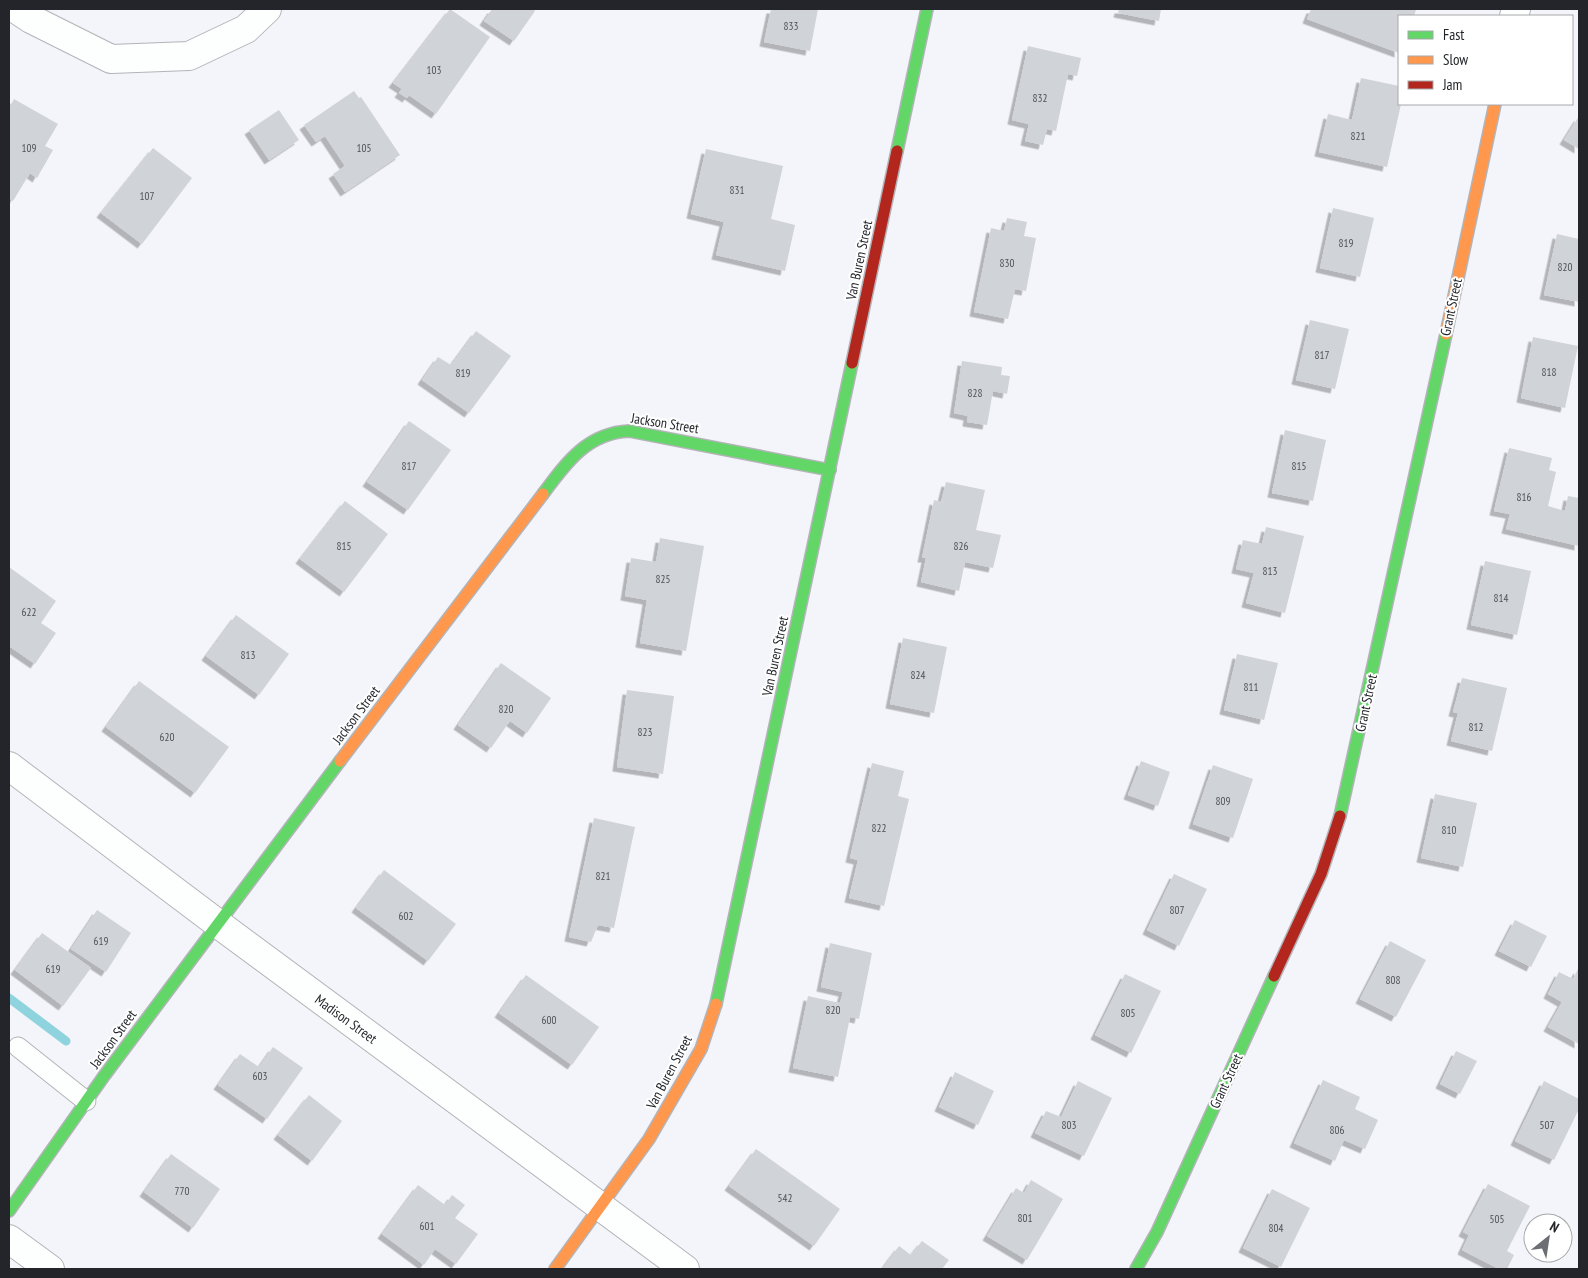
<svg xmlns="http://www.w3.org/2000/svg" width="1588" height="1278" viewBox="0 0 1588 1278" font-family="'PT Sans Narrow',sans-serif">
  <style>
    .lines { fill: none; stroke-linecap: round; stroke-linejoin: round }
    .stream { stroke: #8ed3dd; stroke-width: 9 }
    .building { fill: #d0d3d7; filter: url(#shadow) }
    .lane-casing { stroke: #b3b4b8; stroke-width: 21 }
    .street-casing { stroke: #b3b4b8; stroke-width: 30 }
    .fast-casing { stroke: #b3b4b8; stroke-width: 14 }
    .slow-casing { stroke: #b3b4b8; stroke-width: 14 }
    .jam-casing { stroke: #b3b4b8; stroke-width: 14 }
    .lane { stroke: #fdfefe; stroke-width: 19 }
    .street { stroke: #fdfefe; stroke-width: 28 }
    .fast { stroke: #63d668; stroke-width: 11 }
    .slow { stroke: #ff974d; stroke-width: 11 }
    .jam { stroke: #b3261e; stroke-width: 11 }
    .labels { text-anchor: middle; dominant-baseline: central; stroke-width: 4; stroke-linejoin: round; paint-order: stroke }
    .number-label { font-size: 11px; fill: #4e5055 }
    .street-label { font-size: 14px; fill: #23252a; stroke: #fff }
  </style>
  <defs>
    <filter id="shadow"><feDropShadow dx="-4.5" dy="4.5" stdDeviation="0" flood-color="#0004"/></filter>
  </defs>
  <rect width="100%" height="100%" fill="#f4f5fa"/>
  <g class="lines">
    <path class="stream" d="M 9,998 L 66,1041"/>
  </g>
  <g class="building">
    <path d="M 450,9 L 490,37 L 436,114 L 409,95 L 407,98 L 399,93 L 402,89 L 393,83 Z"/>
    <path d="M 492,9 L 532,9 L 535,11 L 514,41 L 484,21 Z"/>
    <path d="M 771,9 L 818,9 L 810,51 L 764,42 Z"/>
    <path d="M 1119,9 L 1161,9 L 1159,21 L 1118,13 Z"/>
    <path d="M 1311,9 L 1412,9 L 1416,10 L 1414,16 L 1399,16 L 1399,53 L 1307,19 Z"/>
    <path d="M 1028,46 L 1081,58 L 1077,76 L 1068,74 L 1056,131 L 1047,129 L 1043,145 L 1025,141 L 1029,124 L 1012,120 Z"/>
    <path d="M 1361,78 L 1399,86 L 1399,104 L 1401,104 L 1387,167 L 1319,152 L 1328,114 L 1352,120 Z"/>
    <path d="M 354,91 L 359,98 L 361,97 L 400,155 L 345,192 L 333,174 L 345,166 L 325,136 L 316,142 L 304,125 Z"/>
    <path d="M 14,99 L 58,124 L 45,146 L 53,150 L 37,178 L 30,173 L 13,201 L 9,199 L 9,108 Z"/>
    <path d="M 279,110 L 299,140 L 269,160 L 249,130 Z"/>
    <path d="M 1579,116 L 1579,149 L 1564,140 Z"/>
    <path d="M 153,148 L 192,178 L 142,244 L 101,213 Z"/>
    <path d="M 706,149 L 783,166 L 771,219 L 795,225 L 785,271 L 716,255 L 724,222 L 691,214 Z"/>
    <path d="M 1333,208 L 1374,218 L 1360,277 L 1320,268 Z"/>
    <path d="M 1007,218 L 1027,222 L 1024,236 L 1036,238 L 1026,291 L 1015,289 L 1008,319 L 974,312 L 991,228 L 1004,231 Z"/>
    <path d="M 1557,234 L 1579,239 L 1579,302 L 1544,295 Z"/>
    <path d="M 1310,320 L 1349,329 L 1335,389 L 1296,380 Z"/>
    <path d="M 476,331 L 511,356 L 469,413 L 422,380 L 438,357 L 451,365 Z"/>
    <path d="M 1533,337 L 1578,346 L 1565,408 L 1521,398 Z"/>
    <path d="M 962,361 L 1002,367 L 1001,375 L 1010,376 L 1007,394 L 993,391 L 987,425 L 967,422 L 968,416 L 954,413 Z"/>
    <path d="M 409,421 L 451,450 L 408,510 L 367,482 Z"/>
    <path d="M 1285,430 L 1326,440 L 1313,501 L 1272,493 Z"/>
    <path d="M 1509,448 L 1552,458 L 1549,470 L 1556,472 L 1548,506 L 1565,511 L 1568,496 L 1579,498 L 1579,546 L 1506,529 L 1510,514 L 1494,511 Z"/>
    <path d="M 946,482 L 985,490 L 976,530 L 1001,535 L 993,568 L 965,562 L 959,591 L 921,582 L 926,558 L 922,558 L 934,500 L 941,502 Z"/>
    <path d="M 345,501 L 388,534 L 344,592 L 300,559 Z"/>
    <path d="M 1266,527 L 1304,536 L 1285,613 L 1246,603 L 1254,573 L 1236,569 L 1243,540 L 1262,544 Z"/>
    <path d="M 660,538 L 704,546 L 686,651 L 640,643 L 647,600 L 625,596 L 631,558 L 656,562 Z"/>
    <path d="M 1485,561 L 1531,571 L 1517,635 L 1471,625 Z"/>
    <path d="M 9,567 L 56,601 L 41,623 L 56,633 L 35,664 L 9,646 Z"/>
    <path d="M 236,615 L 289,654 L 259,695 L 206,656 Z"/>
    <path d="M 903,638 L 947,647 L 934,713 L 890,704 Z"/>
    <path d="M 1237,654 L 1278,663 L 1264,720 L 1224,710 Z"/>
    <path d="M 501,663 L 551,698 L 527,733 L 510,721 L 491,748 L 458,725 Z"/>
    <path d="M 1462,678 L 1507,688 L 1492,751 L 1451,741 L 1458,713 L 1453,712 Z"/>
    <path d="M 139,681 L 229,747 L 195,793 L 106,727 Z"/>
    <path d="M 627,690 L 674,696 L 663,774 L 617,767 Z"/>
    <path d="M 1141,761 L 1170,772 L 1158,806 L 1128,795 Z"/>
    <path d="M 872,763 L 904,771 L 898,796 L 909,799 L 884,906 L 849,898 L 858,860 L 850,858 Z"/>
    <path d="M 1213,765 L 1253,779 L 1233,838 L 1193,824 Z"/>
    <path d="M 1435,794 L 1477,803 L 1463,867 L 1421,858 Z"/>
    <path d="M 594,818 L 635,827 L 614,928 L 598,925 L 591,942 L 569,937 Z"/>
    <path d="M 384,870 L 456,924 L 428,961 L 356,908 Z"/>
    <path d="M 1174,874 L 1207,889 L 1179,946 L 1147,930 Z"/>
    <path d="M 97,910 L 131,933 L 106,972 L 71,949 Z"/>
    <path d="M 1515,920 L 1547,936 L 1531,967 L 1499,951 Z"/>
    <path d="M 42,933 L 91,968 L 63,1006 L 15,970 Z"/>
    <path d="M 1390,941 L 1426,960 L 1396,1017 L 1360,999 Z"/>
    <path d="M 830,943 L 872,953 L 859,1019 L 850,1017 L 838,1077 L 793,1068 L 808,996 L 840,1003 L 843,992 L 821,987 Z"/>
    <path d="M 1578,969 L 1579,970 L 1579,1044 L 1548,1027 L 1562,1002 L 1548,994 L 1559,972 L 1573,979 Z"/>
    <path d="M 1125,974 L 1161,991 L 1131,1053 L 1095,1035 Z"/>
    <path d="M 526,975 L 599,1027 L 572,1065 L 499,1013 Z"/>
    <path d="M 273,1047 L 303,1068 L 267,1119 L 218,1085 L 240,1054 L 259,1067 Z"/>
    <path d="M 1456,1051 L 1477,1061 L 1460,1094 L 1440,1084 Z"/>
    <path d="M 955,1072 L 994,1091 L 978,1125 L 939,1107 Z"/>
    <path d="M 1323,1080 L 1360,1097 L 1355,1109 L 1378,1120 L 1365,1149 L 1344,1140 L 1335,1161 L 1294,1143 Z"/>
    <path d="M 1078,1081 L 1112,1098 L 1084,1156 L 1035,1133 L 1046,1111 L 1061,1117 Z"/>
    <path d="M 1544,1081 L 1579,1099 L 1579,1109 L 1554,1160 L 1515,1141 Z"/>
    <path d="M 309,1095 L 342,1121 L 312,1161 L 278,1135 Z"/>
    <path d="M 756,1149 L 840,1209 L 814,1246 L 729,1186 Z"/>
    <path d="M 171,1154 L 220,1189 L 193,1228 L 144,1192 Z"/>
    <path d="M 1031,1180 L 1063,1199 L 1027,1260 L 987,1236 L 1016,1188 L 1024,1193 Z"/>
    <path d="M 1488,1184 L 1530,1206 L 1507,1251 L 1514,1255 L 1507,1269 L 1499,1269 L 1462,1250 L 1469,1235 L 1463,1232 Z"/>
    <path d="M 418,1185 L 445,1205 L 452,1195 L 465,1205 L 455,1218 L 478,1234 L 456,1264 L 435,1249 L 424,1265 L 382,1234 Z"/>
    <path d="M 1272,1189 L 1310,1208 L 1281,1267 L 1243,1248 Z"/>
    <path d="M 922,1241 L 949,1260 L 942,1269 L 882,1269 L 899,1246 L 911,1255 Z"/>
  </g>
  <g class="lines">
    <defs>
      <path id="lane" d="M 18,1047 L 86,1101"/>
      <g id="street">
        <path d="M 16,9 L 31,19 L 111,59 L 189,56 L 246,29 L 267,9"/>
        <path d="M 1514,16 L 1516,9"/>
        <path d="M 9,766 L 217,923 L 685,1269"/>
        <path d="M 9,1239 L 50,1269"/>
      </g>
      <g id="fast">
        <path d="M 897,151 L 927,9"/>
        <path d="M 543,494 C 566,463 587,433 629,431 L 830,470"/>
        <path d="M 1340,816 L 1446,334"/>
        <path d="M 716,1004 L 852,363"/>
        <path d="M 9,1211 L 104,1076 L 340,761"/>
        <path d="M 1136,1269 L 1157,1232 L 1274,976"/>
      </g>
      <g id="slow">
        <path d="M 1446,334 L 1495,104"/>
        <path d="M 340,761 L 543,494"/>
        <path d="M 555,1269 L 649,1139 L 701,1049 L 716,1004"/>
      </g>
      <g id="jam">
        <path d="M 852,363 L 897,151"/>
        <path d="M 1274,976 L 1321,874 L 1340,816"/>
      </g>
    </defs>
    <use href="#lane" class="lane-casing"/>
    <use href="#street" class="street-casing"/>
    <use href="#fast" class="fast-casing"/>
    <use href="#slow" class="slow-casing"/>
    <use href="#jam" class="jam-casing"/>
    <use href="#lane" class="lane"/>
    <use href="#street" class="street"/>
    <use href="#fast" class="fast"/>
    <use href="#slow" class="slow"/>
    <use href="#jam" class="jam"/>
  </g>
  <g class="labels">
    <g class="number-label">
      <text x="791" y="26">833</text>
      <text x="434" y="70">103</text>
      <text x="1040" y="98">832</text>
      <text x="1358" y="136">821</text>
      <text x="29" y="148">109</text>
      <text x="364" y="148">105</text>
      <text x="737" y="190">831</text>
      <text x="147" y="196">107</text>
      <text x="1346" y="243">819</text>
      <text x="1007" y="263">830</text>
      <text x="1565" y="267">820</text>
      <text x="1322" y="355">817</text>
      <text x="1549" y="372">818</text>
      <text x="463" y="373">819</text>
      <text x="975" y="393">828</text>
      <text x="409" y="466">817</text>
      <text x="1299" y="466">815</text>
      <text x="1524" y="497">816</text>
      <text x="344" y="546">815</text>
      <text x="961" y="546">826</text>
      <text x="1270" y="571">813</text>
      <text x="663" y="579">825</text>
      <text x="1501" y="598">814</text>
      <text x="29" y="612">622</text>
      <text x="248" y="655">813</text>
      <text x="918" y="675">824</text>
      <text x="1251" y="687">811</text>
      <text x="506" y="709">820</text>
      <text x="1476" y="727">812</text>
      <text x="645" y="732">823</text>
      <text x="167" y="737">620</text>
      <text x="1223" y="801">809</text>
      <text x="879" y="828">822</text>
      <text x="1449" y="830">810</text>
      <text x="603" y="876">821</text>
      <text x="1177" y="910">807</text>
      <text x="406" y="916">602</text>
      <text x="101" y="941">619</text>
      <text x="53" y="969">619</text>
      <text x="1393" y="980">808</text>
      <text x="833" y="1010">820</text>
      <text x="1128" y="1013">805</text>
      <text x="549" y="1020">600</text>
      <text x="260" y="1076">603</text>
      <text x="1069" y="1125">803</text>
      <text x="1547" y="1125">507</text>
      <text x="1337" y="1130">806</text>
      <text x="182" y="1191">770</text>
      <text x="785" y="1198">542</text>
      <text x="1025" y="1218">801</text>
      <text x="1497" y="1219">505</text>
      <text x="427" y="1226">601</text>
      <text x="1276" y="1228">804</text>
    </g>
    <g class="street-label">
      <text transform="translate(859 260) rotate(-78)">Van Buren Street</text>
      <text transform="translate(1451 307) rotate(-78)">Grant Street</text>
      <text transform="translate(665 423) rotate(9)">Jackson Street</text>
      <text transform="translate(775 656) rotate(-78)">Van Buren Street</text>
      <text transform="translate(1366 703) rotate(-78)">Grant Street</text>
      <text transform="translate(356 715) rotate(-53)">Jackson Street</text>
      <text transform="translate(346 1019) rotate(36)">Madison Street</text>
      <text transform="translate(113 1039) rotate(-54)">Jackson Street</text>
      <text transform="translate(669 1072) rotate(-62)">Van Buren Street</text>
      <text transform="translate(1226 1081) rotate(-65)">Grant Street</text>
    </g>
  </g>
  <rect width="1588" height="1278" fill="none" stroke="#23252a" stroke-width="20"/>
  <rect x="1398" y="15" width="175" height="90" fill="#ffffff" stroke="#a7a8aa"/>
  <rect x="1408" y="31" width="25" height="8" fill="#63d668" stroke="#a7a8aa"/>
  <text x="1443" y="40" font-size="15" fill="#23252a">Fast</text>
  <rect x="1408" y="56" width="25" height="8" fill="#ff974d" stroke="#a7a8aa"/>
  <text x="1443" y="65" font-size="15" fill="#23252a">Slow</text>
  <rect x="1408" y="81" width="25" height="8" fill="#b3261e" stroke="#a7a8aa"/>
  <text x="1443" y="90" font-size="15" fill="#23252a">Jam</text>
  <g transform="translate(1548 1238) rotate(30)"><circle r="24" fill="#ffffff" stroke="#a7a8aa"/>
  <path d="M0-4L9 19L0 12L-9 19Z" fill="#6c6e73"/>
  <text y="-8" font-size="14" font-weight="bold" text-anchor="middle" fill="#23252a">N</text>
  </g>
</svg>
